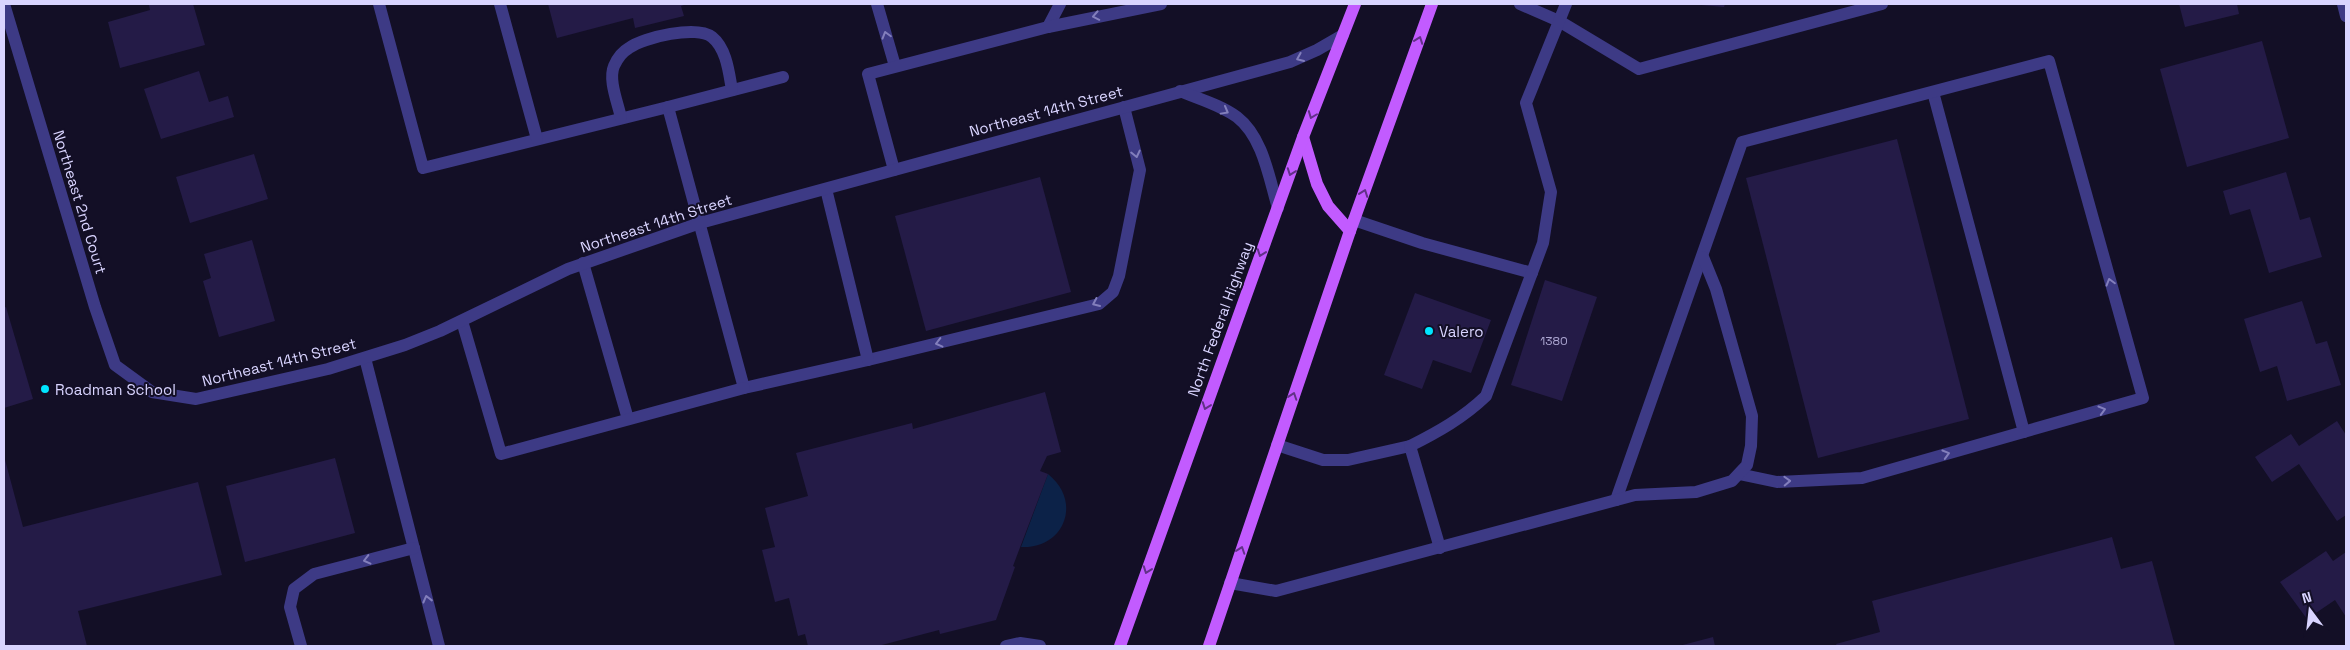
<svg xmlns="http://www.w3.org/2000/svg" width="2350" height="650" viewBox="0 0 2350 650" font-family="'Space Grotesk',sans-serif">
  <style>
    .water { fill: #0c2248 }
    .building { fill: #241b47 }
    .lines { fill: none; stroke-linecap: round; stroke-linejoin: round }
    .service { stroke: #3d3a85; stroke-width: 12 }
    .minor { stroke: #3d3a85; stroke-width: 12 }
    .primary { stroke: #c25bff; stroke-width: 12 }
    .oneway { stroke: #837fbc }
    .oneway2 { stroke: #623188 }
    .poi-dot { fill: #00e5ff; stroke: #130f26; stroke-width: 2 }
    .labels { text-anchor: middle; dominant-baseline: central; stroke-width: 4; stroke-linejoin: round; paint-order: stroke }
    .number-label { font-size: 12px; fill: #aca6d1 }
    .street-label { font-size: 15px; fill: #d9d4ff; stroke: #130f26 }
    .poi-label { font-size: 15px; fill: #d9d4ff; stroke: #130f26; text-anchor: start }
  </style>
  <rect width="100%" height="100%" fill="#130f26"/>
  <path class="water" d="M 1048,474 C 1083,502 1064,549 1021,547 Z"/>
  <g class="building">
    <path d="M 155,4 L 193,4 L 205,45 L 120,68 L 108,22 L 150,10 L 149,5 Z"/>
    <path d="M 548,4 L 687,4 L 681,6 L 684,16 L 635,28 L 633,18 L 557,38 Z"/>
    <path d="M 1690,4 L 1725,4 L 1724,7 Z"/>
    <path d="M 2179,4 L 2237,4 L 2239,14 L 2185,27 Z"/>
    <path d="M 2262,41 L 2289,138 L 2187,167 L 2160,69 Z"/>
    <path d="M 199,71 L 209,102 L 228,96 L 234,117 L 161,139 L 144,89 Z"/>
    <path d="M 1897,139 L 1969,419 L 1818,458 L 1746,178 Z"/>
    <path d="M 254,154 L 268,199 L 190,223 L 176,177 Z"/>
    <path d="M 2286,172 L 2300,220 L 2310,217 L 2322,257 L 2269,273 L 2250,209 L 2230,215 L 2223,191 Z"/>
    <path d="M 1040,177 L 1071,292 L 926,331 L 895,216 Z"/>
    <path d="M 252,240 L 275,321 L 219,337 L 203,281 L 211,278 L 204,254 Z"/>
    <path d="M 1545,280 L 1597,297 L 1562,401 L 1511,385 Z"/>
    <path d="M 1415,293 L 1491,320 L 1471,373 L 1433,360 L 1422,389 L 1384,375 Z"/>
    <path d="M 2302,301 L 2316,344 L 2327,341 L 2341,385 L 2287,401 L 2277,366 L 2260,372 L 2244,319 Z"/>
    <path d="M 6,307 L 33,399 L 4,408 L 4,308 Z"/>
    <path d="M 1045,392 L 1061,452 L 1047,456 L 1040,471 L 1048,474 L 1013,566 L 1015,567 L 996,620 L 940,634 L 939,630 L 878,646 L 808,646 L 805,634 L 798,636 L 789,598 L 775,602 L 762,550 L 775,547 L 765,508 L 808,496 L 796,453 L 912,423 L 913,429 Z"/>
    <path d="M 2337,421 L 2346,435 L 2346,515 L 2337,521 L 2299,464 L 2272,482 L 2255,457 L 2291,434 L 2299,446 Z"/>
    <path d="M 4,456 L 23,527 L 198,482 L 222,575 L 78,611 L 87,646 L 4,646 Z"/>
    <path d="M 335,458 L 355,533 L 245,562 L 226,486 Z"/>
    <path d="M 2112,537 L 2121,569 L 2152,561 L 2175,646 L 1837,646 L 1836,644 L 1880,632 L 1872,601 Z"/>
    <path d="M 2326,551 L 2333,561 L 2346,552 L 2346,617 L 2335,600 L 2307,619 L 2280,582 Z"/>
    <path d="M 1713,637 L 1715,646 L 1679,646 Z"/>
  </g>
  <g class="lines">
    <g class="service">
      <path d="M 379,4 L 423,168 L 668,107 L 744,388 L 868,360 L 1099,304 L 1113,292 L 1119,276 L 1140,170 L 1124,107"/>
      <path d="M 500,4 L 537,139"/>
      <path d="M 877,4 L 895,66"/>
      <path d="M 1520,4 L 1559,21 L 1639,69 L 1882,4"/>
      <path d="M 1048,27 L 1060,4"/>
      <path d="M 1933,92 L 2024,432"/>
      <path d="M 668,107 L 783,77"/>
      <path d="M 621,118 C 618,103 608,80 614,66 C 617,59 622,52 629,48 C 644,37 697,25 712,37 C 727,49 729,74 732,90"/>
      <path d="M 894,170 L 868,74 L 1048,27 L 1161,4"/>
      <path d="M 826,189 L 868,360"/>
      <path d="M 1354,220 L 1422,243 L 1532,273"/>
      <path d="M 583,263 L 628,419"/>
      <path d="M 462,321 L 501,454 L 744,388"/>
      <path d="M 365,358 L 439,646"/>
      <path d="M 1277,445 L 1323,460 L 1348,460 L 1410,446 L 1440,548"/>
      <path d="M 1410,446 C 1438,432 1463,418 1486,396 L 1543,243 L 1551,192 L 1526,103 L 1566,4"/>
      <path d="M 1616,500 L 1742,142 L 2049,61 L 2143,398 L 1862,478 L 1777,482 L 1739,474"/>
      <path d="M 1230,583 L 1276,591 L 1635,495 L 1696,492 L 1732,481 L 1747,465 L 1751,446 L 1752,416 L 1716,289 L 1703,257"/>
      <path d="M 301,646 L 290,607 L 294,589 L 314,574 L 414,548"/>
      <path d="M 1006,646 L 1020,643 L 1040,646"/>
    </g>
    <g class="minor">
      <path d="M 4,4 L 95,307 L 115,365 L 152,392 L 196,399 L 328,369 L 405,345 L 440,331 L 568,269 L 700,223 L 1290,62 L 1317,50 L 1343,35"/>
      <path d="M 2343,4 L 2346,16"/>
      <path d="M 1180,91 C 1199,99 1221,105 1237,117 C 1263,137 1269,178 1278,208"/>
    </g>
    <g class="primary">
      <path d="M 1303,137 L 1317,184 L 1328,206 L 1350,231"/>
      <path d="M 1120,646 L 1303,137 L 1355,4"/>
      <path d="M 1209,646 L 1350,231 L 1432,4"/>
    </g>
  </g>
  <defs><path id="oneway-chevron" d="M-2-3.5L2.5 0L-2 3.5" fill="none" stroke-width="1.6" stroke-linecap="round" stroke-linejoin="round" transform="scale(1.25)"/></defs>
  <g class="oneway">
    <use href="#oneway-chevron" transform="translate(1096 16) rotate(169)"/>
    <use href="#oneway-chevron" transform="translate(886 35) rotate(-106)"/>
    <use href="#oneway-chevron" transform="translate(1300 58) rotate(157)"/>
    <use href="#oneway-chevron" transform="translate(1225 111) rotate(29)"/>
    <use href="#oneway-chevron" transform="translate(1136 154) rotate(77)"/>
    <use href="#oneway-chevron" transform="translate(2110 282) rotate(-106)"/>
    <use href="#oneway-chevron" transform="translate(1096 303) rotate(156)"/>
    <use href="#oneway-chevron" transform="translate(939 343) rotate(166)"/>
    <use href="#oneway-chevron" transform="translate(2102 410) rotate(-16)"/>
    <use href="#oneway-chevron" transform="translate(1946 454) rotate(-16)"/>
    <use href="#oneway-chevron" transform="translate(1787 481) rotate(-2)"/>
    <use href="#oneway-chevron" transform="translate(367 560) rotate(166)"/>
    <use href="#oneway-chevron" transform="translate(427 599) rotate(-104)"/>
  </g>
  <g class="oneway2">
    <use href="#oneway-chevron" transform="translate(1419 40) rotate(-70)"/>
    <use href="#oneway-chevron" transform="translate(1312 115) rotate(111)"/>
    <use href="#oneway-chevron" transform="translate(1291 172) rotate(110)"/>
    <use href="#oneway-chevron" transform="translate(1364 193) rotate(-70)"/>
    <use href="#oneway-chevron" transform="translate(1261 253) rotate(110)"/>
    <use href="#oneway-chevron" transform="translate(1293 396) rotate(-71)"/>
    <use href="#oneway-chevron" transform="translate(1206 406) rotate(110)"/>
    <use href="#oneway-chevron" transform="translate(1241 550) rotate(-71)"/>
    <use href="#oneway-chevron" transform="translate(1147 570) rotate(110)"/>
  </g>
  <g class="poi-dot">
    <circle cx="1429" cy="331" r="5"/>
    <circle cx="45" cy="389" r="5"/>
  </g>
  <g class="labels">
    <g class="number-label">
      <text x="1554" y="341">1380</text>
    </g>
    <g class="street-label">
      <text transform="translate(1046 111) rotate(-15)">Northeast 14th Street</text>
      <text transform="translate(80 202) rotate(73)">Northeast 2nd Court</text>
      <text transform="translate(656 223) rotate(-18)">Northeast 14th Street</text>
      <text transform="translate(1220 319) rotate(-70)">North Federal Highway</text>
      <text transform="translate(279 362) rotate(-14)">Northeast 14th Street</text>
    </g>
    <g class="poi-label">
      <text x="1439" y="331">Valero</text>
      <text x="55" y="389">Roadman School</text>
    </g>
  </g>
  <rect width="2350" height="650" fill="none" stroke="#d9d4ff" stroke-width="10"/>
  <g transform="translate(2310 610) rotate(345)" stroke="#130f26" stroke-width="4" paint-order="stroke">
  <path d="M0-4L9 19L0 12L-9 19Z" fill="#d9d4ff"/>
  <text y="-8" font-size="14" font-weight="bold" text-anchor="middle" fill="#d9d4ff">N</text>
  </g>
</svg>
